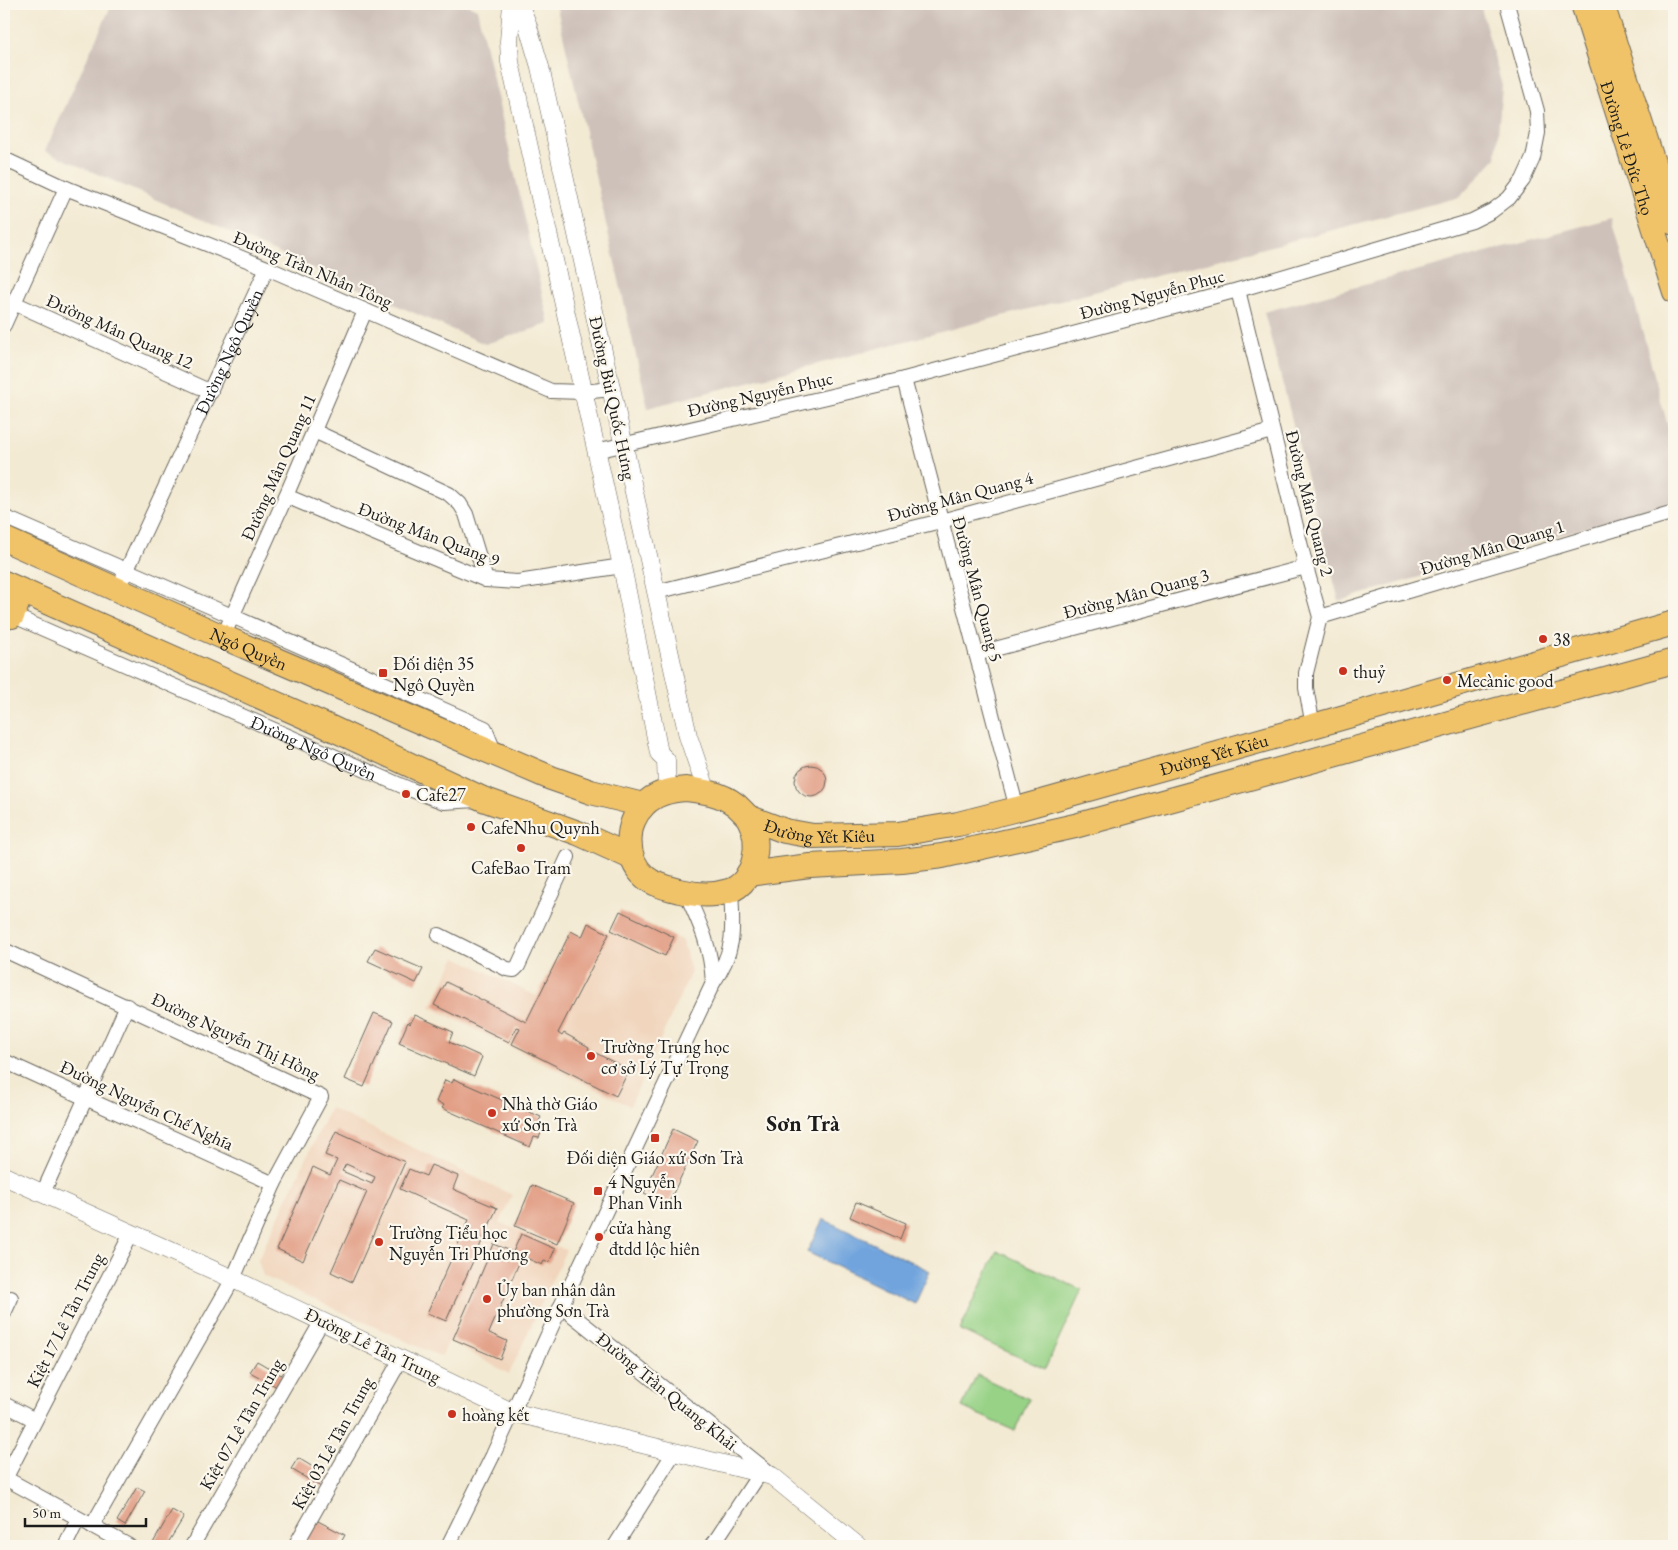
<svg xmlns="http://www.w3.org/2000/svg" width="1678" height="1550" viewBox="0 0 1678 1550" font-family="'EB Garamond',serif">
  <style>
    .built { fill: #f1d5bd }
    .industrial { fill: #cec1ba }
    .green { fill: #97d286; stroke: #5a7751 }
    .water { fill: #71a4dd; stroke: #46607c }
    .building { fill: #e29f86; fill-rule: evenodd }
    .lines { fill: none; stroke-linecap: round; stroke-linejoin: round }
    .minor-casing { stroke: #67645c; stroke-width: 16 }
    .tertiary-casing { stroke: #67645c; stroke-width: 19 }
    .primary-casing { stroke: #67645c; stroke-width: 24 }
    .trunk-casing { stroke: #67645c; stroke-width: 26 }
    .minor { stroke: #fff; stroke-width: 14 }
    .tertiary { stroke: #fff; stroke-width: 18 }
    .primary { stroke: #f1c369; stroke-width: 22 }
    .trunk { stroke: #f1c369; stroke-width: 24 }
    .poi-dot { fill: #c8321e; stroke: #fbf7ec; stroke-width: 2 }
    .labels { text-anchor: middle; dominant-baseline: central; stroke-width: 4.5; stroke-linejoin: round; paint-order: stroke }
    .street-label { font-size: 18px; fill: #1c1c1c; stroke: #fbf7ec }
    .poi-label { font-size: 18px; fill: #1c1c1c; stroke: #fbf7ec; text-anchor: start }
    .district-label { font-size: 22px; font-weight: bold; fill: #1c1c1c; stroke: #fbf7ec }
  </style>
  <rect width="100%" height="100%" fill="#fbf7ec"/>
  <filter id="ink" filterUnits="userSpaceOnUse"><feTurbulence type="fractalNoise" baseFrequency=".02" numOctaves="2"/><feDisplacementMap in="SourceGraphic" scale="10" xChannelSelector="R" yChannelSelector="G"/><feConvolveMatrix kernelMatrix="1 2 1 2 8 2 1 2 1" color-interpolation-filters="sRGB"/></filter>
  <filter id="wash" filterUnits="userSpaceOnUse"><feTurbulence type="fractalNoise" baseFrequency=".0096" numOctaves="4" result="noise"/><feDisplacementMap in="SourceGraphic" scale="20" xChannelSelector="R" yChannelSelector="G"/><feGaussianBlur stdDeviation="1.12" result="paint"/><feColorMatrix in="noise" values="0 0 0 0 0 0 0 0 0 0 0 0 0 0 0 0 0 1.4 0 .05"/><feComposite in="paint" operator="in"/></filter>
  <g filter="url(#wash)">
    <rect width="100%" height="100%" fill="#f3ead3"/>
    <g class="built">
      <path d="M 620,911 L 683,941 L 691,972 L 630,1106 L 430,1007 L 456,957 L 536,996 L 571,931 L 582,936 L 588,923 L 609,934 Z"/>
      <path d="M 330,1108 L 512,1195 L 500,1223 L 566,1250 L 509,1374 L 449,1341 L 441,1357 L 263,1276 L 258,1260 Z"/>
    </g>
    <g class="industrial">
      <path d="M 112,4 L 466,4 L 477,9 L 549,324 L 485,344 L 45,151 Z"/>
      <path d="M 556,4 L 1480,4 L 1502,86 L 1496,158 L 1460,197 L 648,408 Z"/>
      <path d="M 1612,218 L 1674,449 L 1674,501 L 1339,601 L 1264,312 Z"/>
    </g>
    <g class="green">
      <path d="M 997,1251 L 1082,1290 L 1045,1369 L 960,1330 Z"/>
      <path d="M 977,1375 L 1029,1399 L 1015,1431 L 962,1407 Z"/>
    </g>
    <path class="water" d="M 823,1219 L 930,1271 L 915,1304 L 807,1252 Z"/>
    <g id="blocks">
      <g class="building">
        <circle cx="811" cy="781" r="16"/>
        <path d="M 620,911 L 674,937 L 665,956 L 611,930 Z"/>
        <path d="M 588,923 L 609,934 L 558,1033 L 562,1036 L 564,1033 L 589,1047 L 588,1049 L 629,1070 L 616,1096 L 512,1044 L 520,1028 L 517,1027 L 509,1042 L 434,1005 L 446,982 L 526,1022 L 571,931 L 582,937 Z"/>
        <path d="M 375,948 L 423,969 L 416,983 L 368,961 Z"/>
        <path d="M 374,1013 L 393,1021 L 364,1087 L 345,1079 Z"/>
        <path d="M 415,1015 L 453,1032 L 449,1042 L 482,1057 L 474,1076 L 399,1043 L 408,1022 L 410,1024 Z"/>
        <path d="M 454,1079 L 541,1117 L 537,1125 L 543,1128 L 539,1138 L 534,1137 L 530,1147 L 442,1108 L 444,1105 L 436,1102 L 445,1080 L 452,1083 Z"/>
        <path d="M 673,1129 L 698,1141 L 668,1204 L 644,1193 Z"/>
        <path d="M 336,1131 L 405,1162 L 352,1282 L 331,1272 L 367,1192 L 339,1180 L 303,1261 L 277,1249 L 313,1167 L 330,1175 L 337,1160 L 325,1155 ZM 346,1164 L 375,1177 L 372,1184 L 342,1171 Z"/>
        <path d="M 431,1165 L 458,1176 L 453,1189 L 497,1208 L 446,1321 L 427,1313 L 469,1220 L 400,1189 L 409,1169 L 426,1176 Z"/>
        <path d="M 532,1185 L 574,1203 L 557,1244 L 515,1226 Z"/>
        <path d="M 856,1202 L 906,1223 L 900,1239 L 850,1217 Z"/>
        <path d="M 521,1234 L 555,1249 L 549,1263 L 544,1261 L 542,1265 L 522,1256 L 489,1333 L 507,1341 L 500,1359 L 453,1339 L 494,1244 L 513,1252 Z"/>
        <path d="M 257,1361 L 283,1376 L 277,1387 L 250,1372 Z"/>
        <path d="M 298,1458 L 328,1476 L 321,1487 L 291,1469 Z"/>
        <path d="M 137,1487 L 145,1491 L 125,1526 L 117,1521 Z"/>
        <path d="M 172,1510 L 184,1517 L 166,1546 L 159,1546 L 153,1543 Z"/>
        <path d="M 316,1520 L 345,1535 L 339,1546 L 319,1546 L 306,1539 Z"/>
      </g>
    </g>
  </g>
  <g filter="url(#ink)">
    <use href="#blocks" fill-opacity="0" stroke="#67645c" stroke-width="1"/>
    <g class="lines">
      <defs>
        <g id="minor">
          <path d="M 4,159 L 66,188 L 267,268 L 551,391 L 583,392 L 611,389"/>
          <path d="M 1238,290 L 1306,567 L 1320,617 L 1306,673 L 1306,688 L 1313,726"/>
          <path d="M 14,303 L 211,392"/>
          <path d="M 4,325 L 66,188"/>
          <path d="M 904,379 L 1017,809"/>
          <path d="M 314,431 L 449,494 L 460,504 L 466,514 L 486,580"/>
          <path d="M 596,451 L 904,379 L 1238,290 L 1472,221 L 1492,211 L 1509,198 L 1523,180 L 1533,158 L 1538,133 L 1537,111 L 1507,4"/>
          <path d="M 286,496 L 486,580 L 518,582 L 622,566"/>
          <path d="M 4,517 L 232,616 L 485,728 L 495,754"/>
          <path id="s1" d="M 123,578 L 267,268"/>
          <path d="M 656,592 L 941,521 L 1272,431"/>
          <path id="s2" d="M 7,613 L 409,789 L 444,802 L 476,800"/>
          <path d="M 1320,617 L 1674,512"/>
          <path d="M 223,637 L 286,496 L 365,311"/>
          <path d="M 976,654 L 1306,567"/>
          <path d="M 686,893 C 701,926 711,947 713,983"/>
          <path d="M 439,935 L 507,969 L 514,970 L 518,966 L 568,857"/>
          <path d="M 4,950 L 321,1097 L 274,1184 L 233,1279 L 92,1526"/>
          <path d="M 4,1061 L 274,1184"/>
          <path d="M 43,1193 L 127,1006"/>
          <path d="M 561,1306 L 771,1474"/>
          <path d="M 4,1313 L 11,1298"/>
          <path d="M 4,1404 L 35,1420"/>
          <path d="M 5,1478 L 129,1546"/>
          <path d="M 4,1481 L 132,1232"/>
          <path d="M 65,1546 L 78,1519"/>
          <path d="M 192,1546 L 322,1321"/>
          <path d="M 295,1546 L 401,1359"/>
          <path d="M 448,1546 L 493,1455 L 561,1306 L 713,983 C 736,950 733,929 731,890"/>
          <path d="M 615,1546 L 675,1451"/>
          <path d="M 712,1546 L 760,1473"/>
        </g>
        <g id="tertiary">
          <path d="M 512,4 L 509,41 L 510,62 L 622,566 L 659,753 L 666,760 L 667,791"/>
          <path d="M 519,4 L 527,23 L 540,67 L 688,736 L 707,792"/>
          <path d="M 4,1176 L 233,1279 L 512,1412 L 772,1476 L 858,1546"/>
        </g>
        <g id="primary">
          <path id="s3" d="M 1582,4 L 1674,292"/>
          <path d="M 1603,4 L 1674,224"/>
        </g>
        <g id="trunk">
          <path id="s4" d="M 4,539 L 223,637 L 551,778 L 591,792 L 643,805"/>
          <path d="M 4,583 L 331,728 L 483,799 L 578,833 L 631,857"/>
          <path d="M 12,616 L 22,592"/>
          <path d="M 686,789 C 703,791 721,793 736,805 C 740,809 746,814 749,819 C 762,842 756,881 729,891 C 713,896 696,895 680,891 C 668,888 654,885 645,877 C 624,859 625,823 644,805 C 655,793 670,790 686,789 Z"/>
          <path id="s5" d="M 748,817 L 785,831 L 813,836 L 898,834 L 958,824 L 1017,809 L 1313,726 L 1674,623"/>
          <path d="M 748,874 L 810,866 L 902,861 L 942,856 L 1075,826 L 1674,661"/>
        </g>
      </defs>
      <use href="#minor" class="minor-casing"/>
      <use href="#tertiary" class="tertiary-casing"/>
      <use href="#primary" class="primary-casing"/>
      <use href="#trunk" class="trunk-casing"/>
      <use href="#minor" class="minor"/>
      <use href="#tertiary" class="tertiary"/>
      <use href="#primary" class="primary"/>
      <use href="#trunk" class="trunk"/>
    </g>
  </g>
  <g class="poi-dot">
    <circle cx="1543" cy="639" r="5"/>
    <circle cx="1343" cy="671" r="5"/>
    <rect x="378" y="668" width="10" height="10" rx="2.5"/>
    <circle cx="1447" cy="680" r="5"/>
    <circle cx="406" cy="794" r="5"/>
    <circle cx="471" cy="827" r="5"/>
    <circle cx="521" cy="848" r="5"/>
    <circle cx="591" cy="1056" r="5"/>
    <circle cx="492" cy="1113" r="5"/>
    <rect x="650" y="1133" width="10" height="10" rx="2.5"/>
    <rect x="593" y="1186" width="10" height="10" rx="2.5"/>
    <circle cx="599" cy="1237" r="5"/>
    <circle cx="379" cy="1242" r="5"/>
    <circle cx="487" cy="1299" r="5"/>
    <circle cx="452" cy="1414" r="5"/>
  </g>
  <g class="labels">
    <g class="street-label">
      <text stroke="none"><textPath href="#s3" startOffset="151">Đường Lê Đức Thọ</textPath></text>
      <text transform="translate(313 269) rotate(23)">Đường Trần Nhân Tông</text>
      <text transform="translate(1152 294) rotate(-15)">Đường Nguyễn Phục</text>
      <text transform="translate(120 331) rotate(24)">Đường Mân Quang 12</text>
      <text stroke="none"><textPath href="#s1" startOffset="250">Đường Ngô Quyền</textPath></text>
      <text transform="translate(760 394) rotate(-13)">Đường Nguyễn Phục</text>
      <text transform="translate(613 398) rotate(78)">Đường Bùi Quốc Hưng</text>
      <text transform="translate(278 467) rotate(-66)">Đường Mân Quang 11</text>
      <text transform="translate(960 496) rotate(-15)">Đường Mân Quang 4</text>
      <text transform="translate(1310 503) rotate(76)">Đường Mân Quang 2</text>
      <text transform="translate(429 534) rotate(21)">Đường Mân Quang 9</text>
      <text transform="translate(1492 547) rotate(-17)">Đường Mân Quang 1</text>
      <text transform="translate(978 589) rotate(75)">Đường Mân Quang 5</text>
      <text transform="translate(1136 593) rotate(-15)">Đường Mân Quang 3</text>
      <text stroke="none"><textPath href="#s4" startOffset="268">Ngô Quyền</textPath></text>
      <text stroke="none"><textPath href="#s2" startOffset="335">Đường Ngô Quyền</textPath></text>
      <text stroke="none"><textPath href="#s5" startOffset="479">Đường Yết Kiêu</textPath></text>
      <text stroke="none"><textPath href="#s5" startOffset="74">Đường Yết Kiêu</textPath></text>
      <text transform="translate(236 1036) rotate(25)">Đường Nguyễn Thị Hồng</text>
      <text transform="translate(147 1105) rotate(25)">Đường Nguyễn Chế Nghĩa</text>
      <text transform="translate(65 1320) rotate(-63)">Kiệt 17 Lê Tân Trung</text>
      <text transform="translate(373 1345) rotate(26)">Đường Lê Tân Trung</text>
      <text transform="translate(667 1391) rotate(39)">Đường Trần Quang Khải</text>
      <text transform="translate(241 1424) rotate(-60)">Kiệt 07 Lê Tân Trung</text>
      <text transform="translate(332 1443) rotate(-61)">Kiệt 03 Lê Tân Trung</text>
    </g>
    <g class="poi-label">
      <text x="1553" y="639">38</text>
      <text x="393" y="663">Đối diện 35<tspan x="393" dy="21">Ngô Quyền</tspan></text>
      <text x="1353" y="671">thuỷ</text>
      <text x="1457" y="680">Mecànic good</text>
      <text x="416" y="794">Cafe27</text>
      <text x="481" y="827">CafeNhu Quynh</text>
      <text x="521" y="867" text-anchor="middle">CafeBao Tram</text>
      <text x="601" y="1046">Trường Trung học<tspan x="601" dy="21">cơ sở Lý Tự Trọng</tspan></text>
      <text x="502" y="1103">Nhà thờ Giáo<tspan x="502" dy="21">xứ Sơn Trà</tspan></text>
      <text x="655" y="1157" text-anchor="middle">Đối diện Giáo xứ Sơn Trà</text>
      <text x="608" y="1181">4 Nguyễn<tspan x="608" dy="21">Phan Vinh</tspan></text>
      <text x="609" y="1227">cửa hàng<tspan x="609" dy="21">đtdd lộc hiên</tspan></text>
      <text x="389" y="1232">Trường Tiểu học<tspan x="389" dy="21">Nguyễn Tri Phương</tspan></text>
      <text x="497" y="1289">Ủy ban nhân dân<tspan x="497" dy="21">phường Sơn Trà</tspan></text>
      <text x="462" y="1414">hoàng kết</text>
    </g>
    <g class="district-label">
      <text x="803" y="1123">Sơn Trà</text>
    </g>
  </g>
  <rect width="1678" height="1550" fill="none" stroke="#fbf7ec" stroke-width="20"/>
  <path d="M25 1518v8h121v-8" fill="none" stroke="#1c1c1c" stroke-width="2.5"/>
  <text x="32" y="1518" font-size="15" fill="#1c1c1c" stroke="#fbf7ec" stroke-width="4" paint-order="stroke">50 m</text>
</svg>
